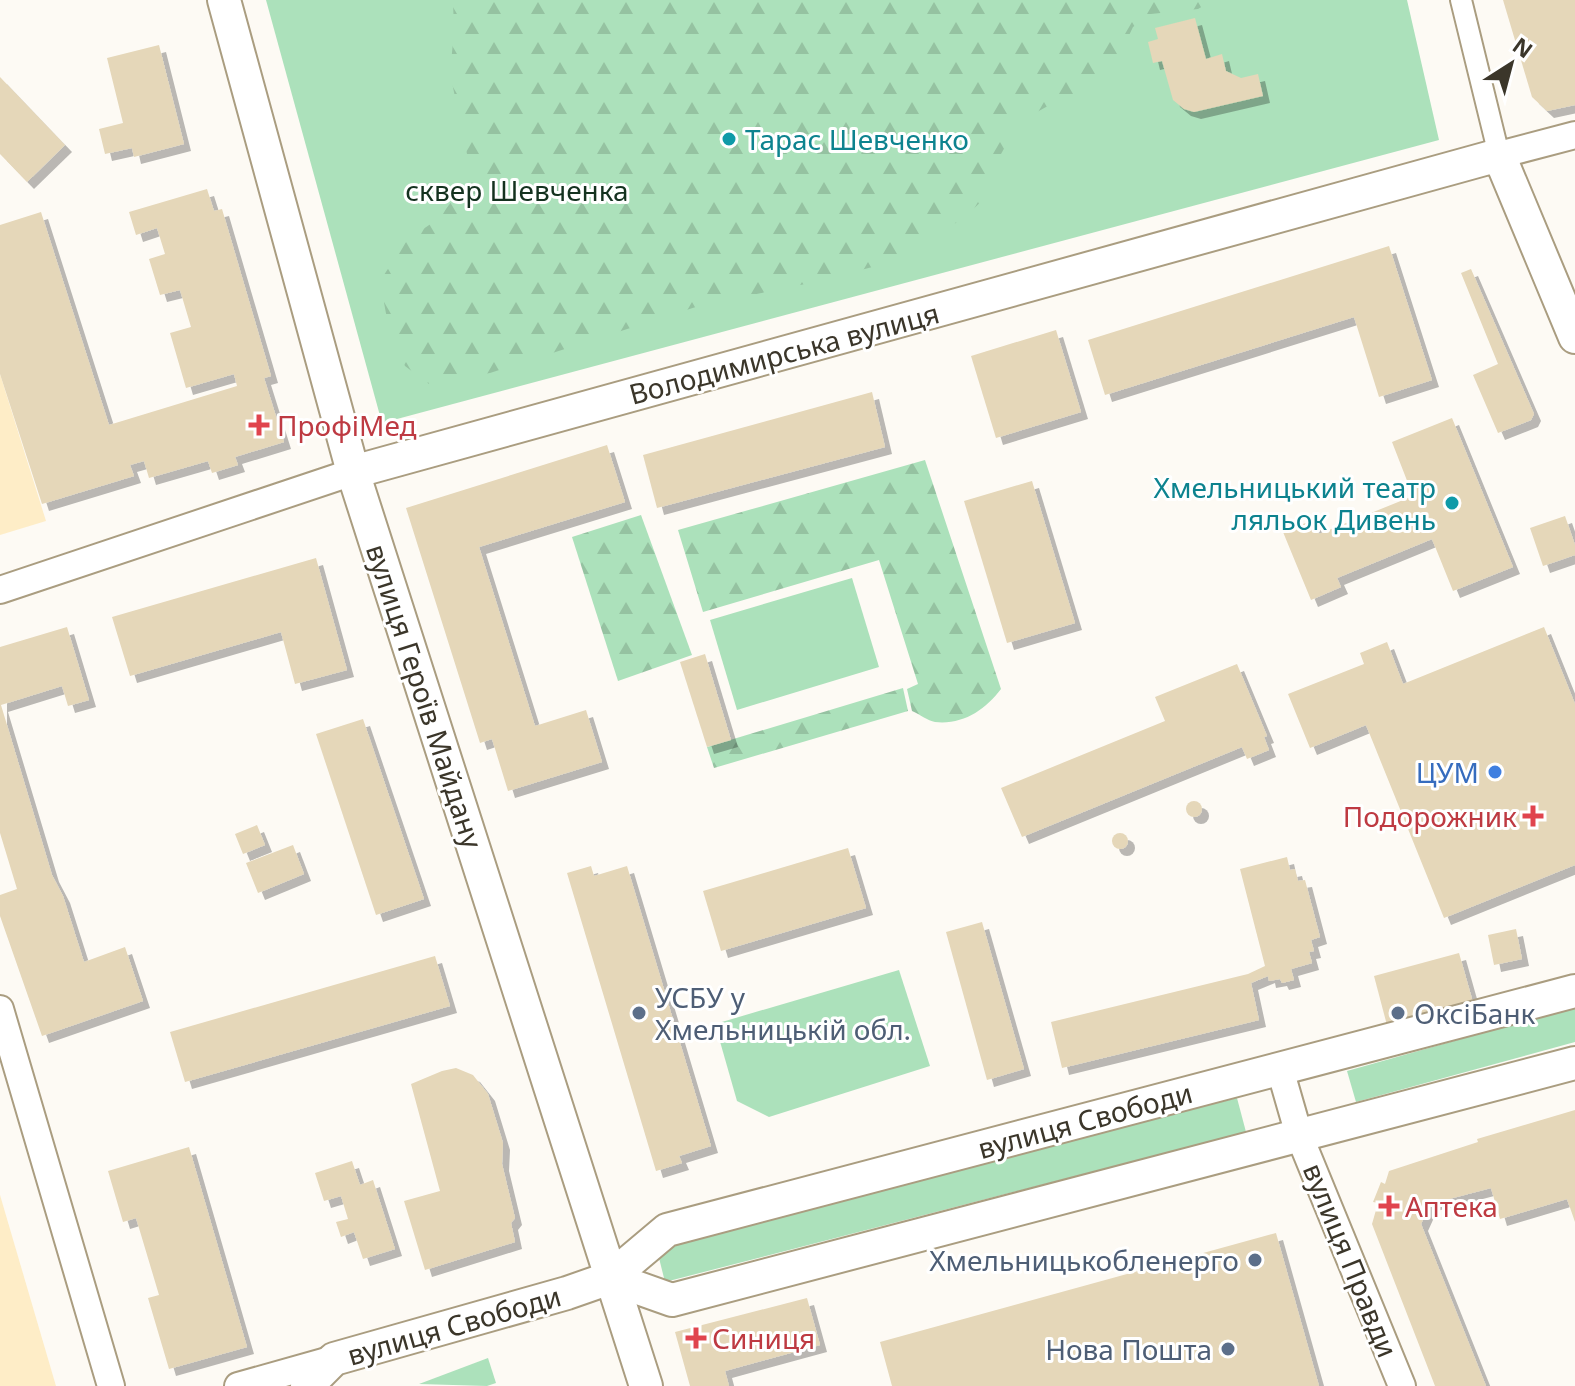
<svg xmlns="http://www.w3.org/2000/svg" width="1575" height="1386" viewBox="0 0 1575 1386" font-family="'Noto Sans',sans-serif">
  <style>
    .built { fill: #feedc7 }
    .green { fill: #ace1bb }
    .forest { fill: url(#forest-firs) }
    .building { fill: #e5d7b9; filter: url(#shadow) }
    .lines { fill: none; stroke-linecap: round; stroke-linejoin: round }
    .pedestrian-casing { stroke: #aa9d80; stroke-width: 24 }
    .minor-casing { stroke: #aa9d80; stroke-width: 30 }
    .tertiary-casing { stroke: #aa9d80; stroke-width: 36 }
    .pedestrian { stroke: #fff; stroke-width: 20 }
    .minor { stroke: #fff; stroke-width: 26 }
    .tertiary { stroke: #fff; stroke-width: 32 }
    .culture-dot { fill: #0f9aa8; stroke: #fff; stroke-width: 3 }
    .health-dot { fill: #e0444e; stroke: #fff; stroke-width: 3 }
    .shop-dot { fill: #3f7fe0; stroke: #fff; stroke-width: 3 }
    .service-dot { fill: #5c6f8a; stroke: #fff; stroke-width: 3 }
    .labels { text-anchor: middle; dominant-baseline: central; stroke-width: 6; stroke-linejoin: round; paint-order: stroke }
    .culture-label { font-size: 28px; fill: #0d838f; stroke: #fff; text-anchor: start }
    .park-label { font-size: 28px; fill: #14321f; stroke: #fff }
    .street-label { font-size: 28px; fill: #3b362a; stroke: #fff }
    .health-label { font-size: 28px; fill: #be3a42; stroke: #fff; text-anchor: start }
    .shop-label { font-size: 28px; fill: #366cbe; stroke: #fff; text-anchor: end }
    .service-label { font-size: 28px; fill: #4e5e75; stroke: #fff; text-anchor: start }
  </style>
  <defs>
    <pattern id="forest-firs" width="22" height="20" patternUnits="userSpaceOnUse" patternTransform="scale(2)"><rect width="22" height="20" fill="#ace1bb"/><path d="M5 1l3.5 6h-7zM16 11l3.5 6h-7z" fill="#95c2a1"/></pattern>
    <filter id="shadow"><feDropShadow dx="7" dy="7" stdDeviation="0" flood-color="#0004"/></filter>
  </defs>
  <rect width="100%" height="100%" fill="#fdfaf4"/>
  <g class="built">
    <path d="M 0,374 L 46,521 L 0,535 Z"/>
    <path d="M 0,1195 L 56,1386 L 0,1386 Z"/>
  </g>
  <g class="green">
    <path d="M 266,0 L 1407,0 L 1439,140 L 382,423 Z"/>
    <path d="M 852,578 L 879,667 L 737,710 L 710,620 Z"/>
    <path d="M 899,970 L 930,1066 L 769,1117 L 737,1101 L 715,1024 Z"/>
    <path d="M 1575,1007 L 1575,1042 L 1356,1102 L 1347,1071 Z"/>
    <path d="M 1237,1098 L 1246,1132 L 665,1282 L 656,1246 Z"/>
    <path d="M 488,1358 L 496,1383 L 487,1386 L 419,1384 Z"/>
  </g>
  <g class="forest">
    <path d="M 453,0 L 1213,0 L 1198,9 L 1151,14 L 1133,27 L 1111,73 L 1097,86 L 1055,102 L 1019,122 L 1001,154 L 990,193 L 966,216 L 903,259 L 815,282 L 702,305 L 490,373 L 429,384 L 405,366 L 390,335 L 380,281 L 407,240 L 438,219 L 463,187 L 467,154 L 450,73 L 454,32 Z"/>
    <path d="M 925,460 L 1001,689 C 985,710 963,725 935,722 C 928,721 919,714 912,711 L 907,689 L 918,684 L 879,560 L 703,612 L 678,530 Z"/>
    <path d="M 641,515 L 692,655 L 618,681 L 572,537 Z"/>
    <path d="M 903,688 L 908,711 L 714,768 L 707,747 Z"/>
  </g>
  <g class="building">
    <path d="M 1503,0 L 1575,0 L 1575,105 L 1547,111 L 1532,97 Z"/>
    <path d="M 1195,18 L 1206,59 L 1222,54 L 1226,71 L 1241,78 L 1258,74 L 1263,96 L 1194,112 L 1184,109 L 1173,100 L 1162,61 L 1153,63 L 1148,42 L 1158,39 L 1155,28 Z"/>
    <path d="M 159,45 L 184,144 L 134,157 L 132,148 L 105,154 L 99,129 L 123,123 L 107,58 Z"/>
    <path d="M 0,77 L 65,145 L 27,182 L 0,154 Z"/>
    <path d="M 207,189 L 214,211 L 222,209 L 271,376 L 264,378 L 284,442 L 235,457 L 238,465 L 212,473 L 208,461 L 149,478 L 144,461 L 130,465 L 134,476 L 42,504 L 0,374 L 0,225 L 41,212 L 109,425 L 237,386 L 234,374 L 186,388 L 170,333 L 191,327 L 180,290 L 160,295 L 149,259 L 165,254 L 157,228 L 136,235 L 129,212 Z"/>
    <path d="M 1389,246 L 1432,380 L 1379,397 L 1354,317 L 1105,395 L 1088,340 Z"/>
    <path d="M 1471,269 L 1534,414 L 1531,420 L 1498,433 L 1473,375 L 1498,364 L 1461,273 Z"/>
    <path d="M 1056,330 L 1081,412 L 996,438 L 971,356 Z"/>
    <path d="M 872,392 L 885,447 L 657,508 L 643,455 Z"/>
    <path d="M 1452,418 L 1513,567 L 1453,591 L 1432,539 L 1337,578 L 1341,587 L 1311,600 L 1283,532 L 1313,520 L 1319,534 L 1413,496 L 1392,442 Z"/>
    <path d="M 607,445 L 625,502 L 479,547 L 535,726 L 586,710 L 602,762 L 508,791 L 492,739 L 480,743 L 406,508 Z"/>
    <path d="M 1032,481 L 1075,623 L 1007,643 L 964,501 Z"/>
    <path d="M 1565,516 L 1575,545 L 1575,555 L 1543,566 L 1530,528 Z"/>
    <path d="M 316,558 L 347,670 L 295,684 L 281,632 L 130,676 L 112,617 Z"/>
    <path d="M 67,627 L 89,700 L 68,706 L 62,686 L 1,705 L 52,875 L 63,896 L 84,962 L 125,947 L 143,1001 L 42,1036 L 0,916 L 0,895 L 17,889 L 0,833 L 0,647 Z"/>
    <path d="M 1544,627 L 1575,704 L 1575,865 L 1444,918 L 1366,725 L 1310,748 L 1288,694 L 1364,664 L 1360,653 L 1387,642 L 1403,684 Z"/>
    <path d="M 705,654 L 731,740 L 707,747 L 680,662 Z"/>
    <path d="M 1237,664 L 1267,736 L 1264,737 L 1269,750 L 1247,759 L 1242,747 L 1022,837 L 1001,788 L 1165,721 L 1155,697 Z"/>
    <path d="M 363,719 L 424,899 L 376,915 L 316,734 Z"/>
    <circle cx="1194" cy="809" r="8"/>
    <path d="M 257,825 L 265,845 L 243,854 L 235,834 Z"/>
    <circle cx="1120" cy="841" r="8"/>
    <path d="M 293,845 L 304,874 L 258,893 L 246,863 Z"/>
    <path d="M 848,848 L 866,908 L 721,951 L 703,891 Z"/>
    <path d="M 1287,857 L 1290,870 L 1295,869 L 1298,881 L 1305,880 L 1320,937 L 1311,940 L 1314,951 L 1309,952 L 1312,963 L 1291,969 L 1294,980 L 1282,983 L 1280,979 L 1269,981 L 1268,976 L 1251,983 L 1259,1020 L 1062,1068 L 1051,1022 L 1248,974 L 1265,966 L 1240,869 Z"/>
    <path d="M 591,866 L 594,876 L 627,866 L 711,1146 L 679,1156 L 682,1163 L 656,1171 L 567,873 Z"/>
    <path d="M 982,922 L 1024,1069 L 987,1080 L 946,932 Z"/>
    <path d="M 1516,929 L 1522,959 L 1494,965 L 1488,935 Z"/>
    <path d="M 1459,953 L 1474,1006 L 1388,1029 L 1374,976 Z"/>
    <path d="M 435,956 L 450,1006 L 185,1082 L 170,1032 Z"/>
    <path d="M 456,1068 L 473,1075 L 488,1094 L 503,1143 L 502,1164 L 515,1218 L 511,1223 L 515,1242 L 425,1270 L 404,1201 L 440,1191 L 411,1084 L 442,1071 Z"/>
    <path d="M 1575,1110 L 1575,1222 L 1567,1199 L 1500,1219 L 1491,1188 L 1430,1204 L 1421,1224 L 1486,1386 L 1435,1386 L 1372,1224 L 1378,1203 L 1373,1202 L 1381,1182 L 1385,1184 L 1389,1171 L 1478,1142 L 1477,1139 Z"/>
    <path d="M 189,1147 L 247,1347 L 169,1369 L 148,1298 L 159,1295 L 136,1218 L 123,1222 L 108,1171 Z"/>
    <path d="M 352,1161 L 360,1185 L 373,1180 L 395,1249 L 363,1259 L 354,1232 L 341,1237 L 336,1222 L 348,1219 L 341,1196 L 324,1201 L 315,1173 Z"/>
    <path d="M 1276,1233 L 1319,1386 L 892,1386 L 880,1342 Z"/>
    <path d="M 807,1298 L 820,1345 L 725,1371 L 729,1386 L 690,1386 L 675,1332 Z"/>
  </g>
  <g class="lines">
    <defs>
      <path id="pedestrian" d="M 1461,0 L 1499,155"/>
      <g id="minor">
        <path d="M 1499,155 L 1575,135"/>
        <path d="M 0,590 L 353,472"/>
        <path d="M 0,1009 L 111,1386"/>
        <path d="M 1280,1069 L 1299,1135 L 1402,1386"/>
        <path d="M 238,1386 L 334,1359"/>
      </g>
      <g id="tertiary">
        <path d="M 224,0 L 353,472 L 646,1386"/>
        <path d="M 353,472 L 1499,155 L 1575,337"/>
        <path d="M 610,1278 L 672,1300 L 1575,1063"/>
        <path d="M 307,1386 L 334,1359 L 567,1293 L 610,1278 L 667,1230 L 1575,991"/>
      </g>
    </defs>
    <use href="#pedestrian" class="pedestrian-casing"/>
    <use href="#minor" class="minor-casing"/>
    <use href="#tertiary" class="tertiary-casing"/>
    <use href="#pedestrian" class="pedestrian"/>
    <use href="#minor" class="minor"/>
    <use href="#tertiary" class="tertiary"/>
  </g>
  <g class="culture-dot">
    <circle cx="729" cy="139" r="8"/>
    <circle cx="1452" cy="503" r="8"/>
  </g>
  <g class="health-dot">
    <path d="M255 413h8v8h8v8h-8v8h-8v-8h-8v-8h8z"/>
    <path d="M1529 804h8v8h8v8h-8v8h-8v-8h-8v-8h8z"/>
    <path d="M1385 1194h8v8h8v8h-8v8h-8v-8h-8v-8h8z"/>
    <path d="M692 1326h8v8h8v8h-8v8h-8v-8h-8v-8h8z"/>
  </g>
  <circle class="shop-dot" cx="1495" cy="772" r="8"/>
  <g class="service-dot">
    <circle cx="639" cy="1013" r="8"/>
    <circle cx="1398" cy="1013" r="8"/>
    <circle cx="1255" cy="1260" r="8"/>
    <circle cx="1228" cy="1349" r="8"/>
  </g>
  <g class="labels">
    <g class="culture-label">
      <text x="745" y="139">Тарас Шевченко</text>
      <text x="1436" y="487" text-anchor="end">Хмельницький театр<tspan x="1436" dy="32">ляльок Дивень</tspan></text>
    </g>
    <g class="park-label">
      <text x="517" y="190">сквер Шевченка</text>
    </g>
    <g class="street-label">
      <text transform="translate(784 353) rotate(-15)">Володимирська вулиця</text>
      <text transform="translate(425 696) rotate(72)">вулиця Героїв Майдану</text>
      <text transform="translate(1085 1120) rotate(-15)">вулиця Свободи</text>
      <text transform="translate(1351 1260) rotate(68)">вулиця Правди</text>
      <text transform="translate(454 1325) rotate(-16)">вулиця Свободи</text>
    </g>
    <g class="health-label">
      <text x="277" y="425">ПрофіМед</text>
      <text x="1517" y="816" text-anchor="end">Подорожник</text>
      <text x="1405" y="1206">Аптека</text>
      <text x="712" y="1338">Синиця</text>
    </g>
    <g class="shop-label">
      <text x="1479" y="772">ЦУМ</text>
    </g>
    <g class="service-label">
      <text x="655" y="997">УСБУ у<tspan x="655" dy="32">Хмельницькій обл.</tspan></text>
      <text x="1414" y="1013">ОксіБанк</text>
      <text x="1239" y="1260" text-anchor="end">Хмельницькобленерго</text>
      <text x="1212" y="1349" text-anchor="end">Нова Пошта</text>
    </g>
  </g>
  <g transform="translate(1511 64) rotate(36)" stroke="#ffffff" stroke-width="6" paint-order="stroke">
  <path d="M0-6L14 30L0 20L-14 30Z" fill="#3b362a"/>
  <text y="-12" font-size="22" font-weight="bold" text-anchor="middle" fill="#3b362a">N</text>
  </g>
</svg>
